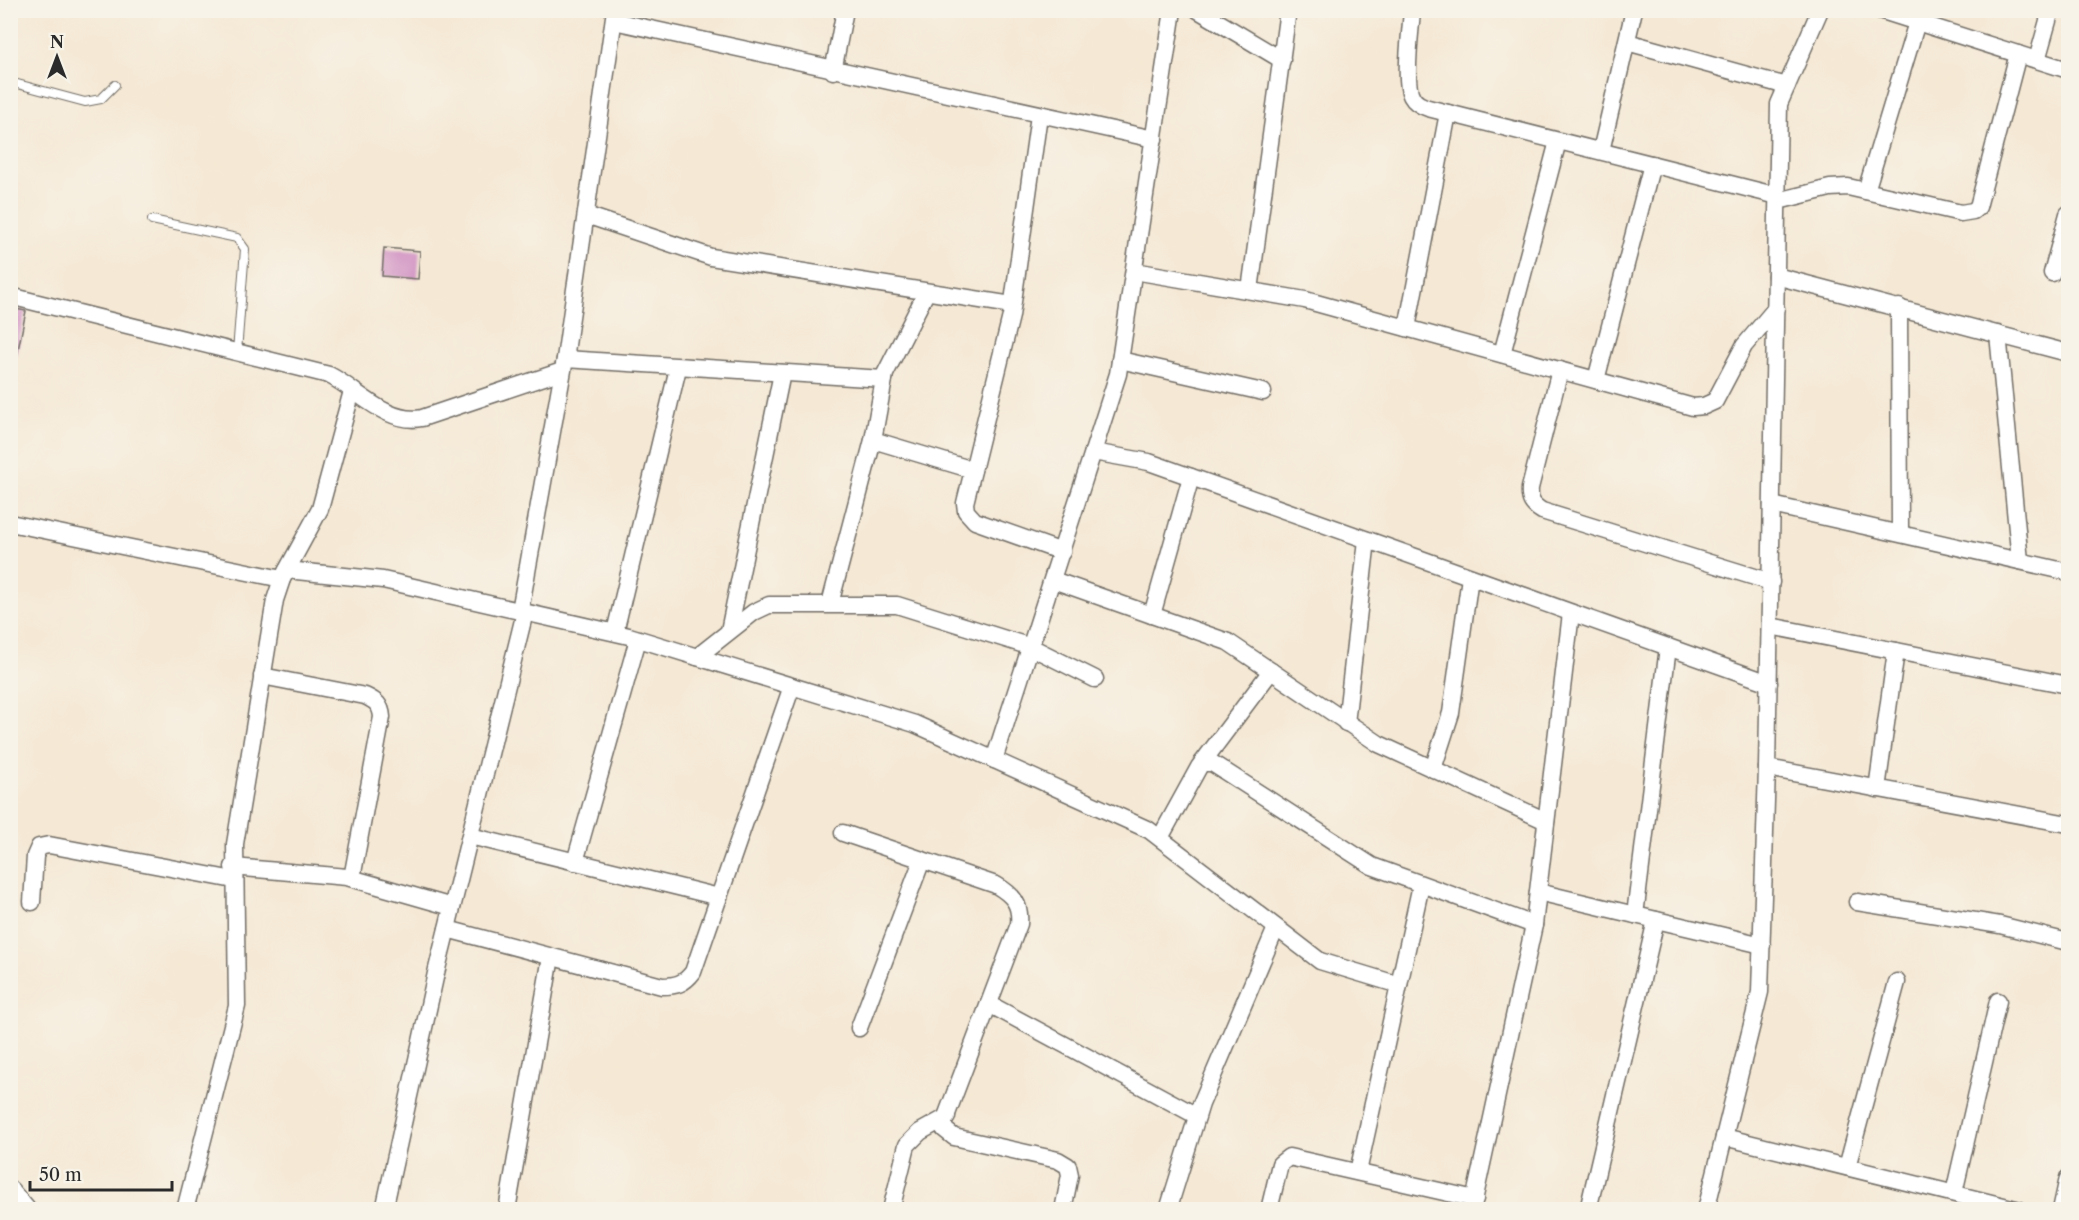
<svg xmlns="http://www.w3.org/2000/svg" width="2079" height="1220" viewBox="0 0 2079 1220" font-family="'Libre Caslon Text',serif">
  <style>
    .building { fill: #d090c2 }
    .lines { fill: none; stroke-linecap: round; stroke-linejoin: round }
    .lane-casing { stroke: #726d66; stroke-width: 10 }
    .street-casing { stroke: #726d66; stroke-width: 19 }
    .lane { stroke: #fff; stroke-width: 8 }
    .street { stroke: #fff; stroke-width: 16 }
  </style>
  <rect width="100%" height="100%" fill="#f7f3e8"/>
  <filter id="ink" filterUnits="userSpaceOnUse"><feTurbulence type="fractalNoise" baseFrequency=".0167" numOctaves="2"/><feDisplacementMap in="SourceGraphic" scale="12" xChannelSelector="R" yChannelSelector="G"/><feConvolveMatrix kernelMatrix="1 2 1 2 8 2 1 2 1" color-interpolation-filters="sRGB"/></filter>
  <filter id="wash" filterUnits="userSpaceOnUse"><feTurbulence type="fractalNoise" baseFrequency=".008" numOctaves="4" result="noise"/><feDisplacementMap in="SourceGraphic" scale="24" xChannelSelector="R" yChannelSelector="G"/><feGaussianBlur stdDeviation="1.35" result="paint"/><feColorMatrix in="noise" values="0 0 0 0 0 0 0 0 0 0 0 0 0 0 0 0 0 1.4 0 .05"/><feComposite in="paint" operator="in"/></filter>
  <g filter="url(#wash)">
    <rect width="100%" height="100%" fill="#f5e8d4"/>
    <g id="blocks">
      <g class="building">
        <path d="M 384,248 L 420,251 L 418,279 L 382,276 Z"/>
        <path d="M 10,308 L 26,311 L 17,355 L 10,353 Z"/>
      </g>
    </g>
  </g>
  <g filter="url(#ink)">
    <use href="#blocks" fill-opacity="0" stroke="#726d66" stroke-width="1.5"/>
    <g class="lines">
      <defs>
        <g id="lane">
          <path d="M 10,82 L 85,102 L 101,99 L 115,85"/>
          <path d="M 152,220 L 237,238 L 245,249 L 237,352"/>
        </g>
        <g id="street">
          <path d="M 1198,10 L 1282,60"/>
          <path d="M 1412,10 C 1411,29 1403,83 1412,97 C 1415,103 1422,106 1428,108 L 1778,196"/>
          <path d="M 1879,10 L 2068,70"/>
          <path d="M 614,21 L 1154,139"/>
          <path d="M 1627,42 L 1787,86"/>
          <path d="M 2037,60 L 2051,10"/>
          <path d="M 833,71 L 845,10"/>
          <path d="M 1039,115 L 1011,316 L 965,503 L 966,511 L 975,521 L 1062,552"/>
          <path d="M 1601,151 L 1634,10"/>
          <path d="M 1866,191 L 1917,22"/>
          <path d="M 1778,201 L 1830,188 L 1848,187 L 1961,213 L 1973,211 L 1978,207 L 2018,54"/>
          <path d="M 586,215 L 711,257 L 1012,305"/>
          <path d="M 1134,271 L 1305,300 L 1693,407 L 1704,406 L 1715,401 L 1744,346 L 1776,308"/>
          <path d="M 2052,273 L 2068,214"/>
          <path d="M 1776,276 L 2068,353"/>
          <path d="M 1250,290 L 1288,10"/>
          <path d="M 10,296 L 329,375 C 357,389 387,425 422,418 L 562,371"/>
          <path d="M 1899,307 L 1900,533"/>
          <path d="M 1407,328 L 1448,113"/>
          <path d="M 1998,334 L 2020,561"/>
          <path d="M 1502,354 L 1558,141"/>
          <path d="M 565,359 L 884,379"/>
          <path d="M 1120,360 L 1263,392"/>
          <path d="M 1560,370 L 1530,488 C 1529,500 1532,505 1542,511 L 1771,582"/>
          <path d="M 1596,380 L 1652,164"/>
          <path d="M 873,440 L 973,470"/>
          <path d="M 1093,452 L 1149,462 L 1769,683"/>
          <path d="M 1772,505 L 2068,572"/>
          <path d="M 10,523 L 282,579"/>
          <path d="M 287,570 L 383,580 L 629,636 L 915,724 L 1149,830 L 1320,961 L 1399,985"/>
          <path d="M 1053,580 L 1228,642 L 1379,744 L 1546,821"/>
          <path d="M 830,604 L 873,440 L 885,374 L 926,293"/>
          <path d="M 520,611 L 565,359 L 615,10"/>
          <path d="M 1152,615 L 1191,477"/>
          <path d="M 1770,626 L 2068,685"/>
          <path d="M 729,631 L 782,373"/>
          <path d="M 615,632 L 678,368"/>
          <path d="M 697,657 L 754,612 L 769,605 L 897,605 L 1031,647 L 1095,679"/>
          <path d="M 262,676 L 365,696 C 376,701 381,705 382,717 L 352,878"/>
          <path d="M 1346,723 L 1367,540"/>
          <path d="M 994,760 L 1118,374 L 1173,10"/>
          <path d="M 1202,763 L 1271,671"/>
          <path d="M 1767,768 L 2068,824"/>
          <path d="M 1433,769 L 1451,713 L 1470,577"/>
          <path d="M 1877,789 L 1896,651"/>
          <path d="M 843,833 L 996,885 C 1013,895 1021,904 1019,924 L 944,1122 L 944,1129 L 954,1137 L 1058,1160 L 1068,1166 L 1070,1175 L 1063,1210"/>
          <path d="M 470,836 L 719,897"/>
          <path d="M 1160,838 L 1199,767 L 1202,763 L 1212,763 L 1372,866 L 1534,925"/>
          <path d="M 575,862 L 638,639"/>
          <path d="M 233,867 L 347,877 L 452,907"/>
          <path d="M 1538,892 L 1762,945"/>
          <path d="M 32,902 L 35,856 L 39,847 L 49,845 L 234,880"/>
          <path d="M 1857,902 L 2000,925 L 2068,942"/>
          <path d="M 1635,915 L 1668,647"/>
          <path d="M 447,929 L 662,986 C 676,986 684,984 693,972 L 792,686"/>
          <path d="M 989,1004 L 1197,1116"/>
          <path d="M 859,1028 L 922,860"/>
          <path d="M 1724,1137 L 2020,1210"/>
          <path d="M 1847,1167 L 1897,982"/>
          <path d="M 1358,1172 L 1421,885"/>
          <path d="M 10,1189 L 28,1210"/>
          <path d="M 1954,1193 L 1998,1001"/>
          <path d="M 185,1210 L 237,1006 L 235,844 L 275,600 L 282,579 L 320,509 L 352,391"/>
          <path d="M 384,1210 L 436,973 L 525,612"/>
          <path d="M 507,1210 L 551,957"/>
          <path d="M 891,1210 L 907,1145 L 920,1132 L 947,1117"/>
          <path d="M 1168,1210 L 1201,1104 L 1276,928"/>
          <path d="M 1269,1210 L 1280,1164 L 1289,1157 L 1475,1199"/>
          <path d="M 1472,1210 L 1534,925 L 1571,613"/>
          <path d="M 1588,1210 L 1656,920"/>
          <path d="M 1706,1210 L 1760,992 L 1767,768 L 1779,104 L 1820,10"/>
          <path d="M 2061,1210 L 2068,1178"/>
        </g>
      </defs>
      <use href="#lane" class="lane-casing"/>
      <use href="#street" class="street-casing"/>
      <use href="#lane" class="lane"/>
      <use href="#street" class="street"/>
    </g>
  </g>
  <rect width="2079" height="1220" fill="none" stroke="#f7f3e8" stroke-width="36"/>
  <g transform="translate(57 57)" stroke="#f7f3e8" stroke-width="4.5" paint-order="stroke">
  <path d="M0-4.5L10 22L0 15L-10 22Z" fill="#2b2b2b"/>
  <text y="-9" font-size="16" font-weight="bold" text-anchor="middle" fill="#2b2b2b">N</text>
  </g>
  <path d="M30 1181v9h142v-9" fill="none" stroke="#2b2b2b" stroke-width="3"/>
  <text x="39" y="1181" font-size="18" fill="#2b2b2b" stroke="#f7f3e8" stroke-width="4.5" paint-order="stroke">50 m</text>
</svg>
